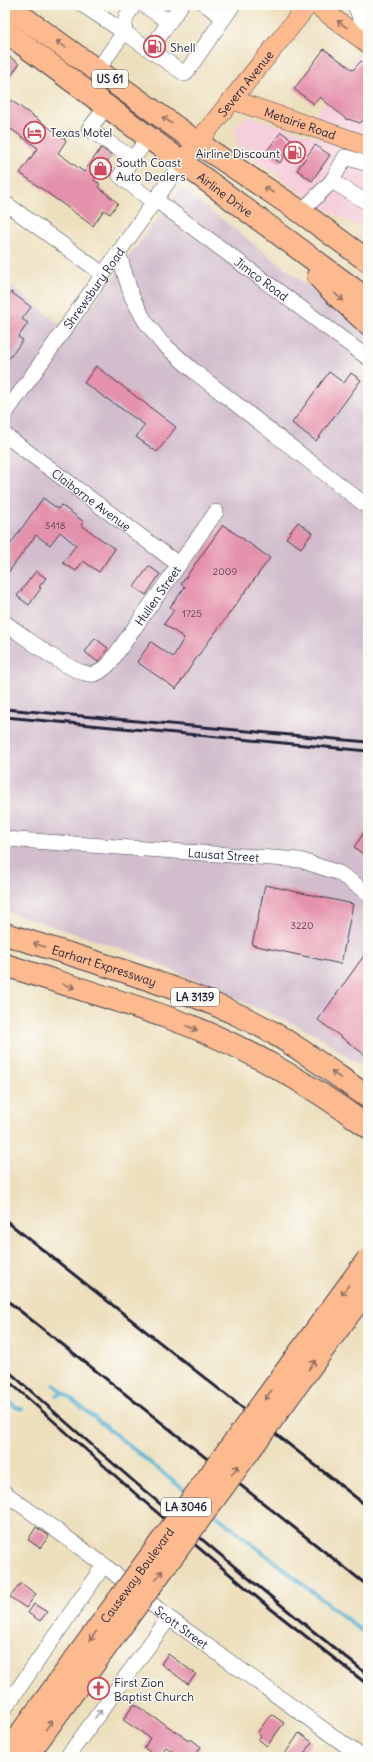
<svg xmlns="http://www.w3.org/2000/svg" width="373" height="1762" viewBox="0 0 373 1762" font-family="Delius,sans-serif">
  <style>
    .built { fill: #f5cfdb }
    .industrial { fill: #d1bdcc }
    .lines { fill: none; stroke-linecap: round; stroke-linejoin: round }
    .stream { stroke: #53b1d1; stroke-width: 4 }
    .building { fill: #e491ab }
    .minor-casing { stroke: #403e4e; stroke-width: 16 }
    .major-casing { stroke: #403e4e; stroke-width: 20 }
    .highway-casing { stroke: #403e4e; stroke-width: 24 }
    .minor { stroke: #fff; stroke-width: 15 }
    .major { stroke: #fcba8e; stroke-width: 19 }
    .highway { stroke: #fcba8e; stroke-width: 22 }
    .rail { stroke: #22223b; stroke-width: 3 }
    .highway-bridge-casing { stroke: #403e4e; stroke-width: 24; stroke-linecap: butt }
    .highway-bridge { stroke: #fcba8e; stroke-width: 22 }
    .oneway { stroke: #8f6e64 }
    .oneway2 { stroke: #9c9ca7 }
    .labels { text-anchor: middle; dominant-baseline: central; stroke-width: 3; stroke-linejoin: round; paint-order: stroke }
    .number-label { font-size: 10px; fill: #523e57 }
    .shield { fill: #fdfcf7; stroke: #646373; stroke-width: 1 }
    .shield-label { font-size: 11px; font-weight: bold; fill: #22223b }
    .poi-label { font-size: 12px; fill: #22223b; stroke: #fdfcf7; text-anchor: start }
    .street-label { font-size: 12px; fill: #22223b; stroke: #fdfcf7 }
  </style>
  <rect width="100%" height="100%" fill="#fdfcf7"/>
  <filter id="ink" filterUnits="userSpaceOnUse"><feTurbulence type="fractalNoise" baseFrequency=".025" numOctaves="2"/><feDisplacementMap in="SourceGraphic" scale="8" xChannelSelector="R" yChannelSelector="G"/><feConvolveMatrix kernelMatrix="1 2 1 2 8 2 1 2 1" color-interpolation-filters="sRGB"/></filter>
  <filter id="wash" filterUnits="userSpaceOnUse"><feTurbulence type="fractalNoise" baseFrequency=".012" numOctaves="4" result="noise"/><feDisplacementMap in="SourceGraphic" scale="16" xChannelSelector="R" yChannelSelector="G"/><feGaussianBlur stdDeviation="0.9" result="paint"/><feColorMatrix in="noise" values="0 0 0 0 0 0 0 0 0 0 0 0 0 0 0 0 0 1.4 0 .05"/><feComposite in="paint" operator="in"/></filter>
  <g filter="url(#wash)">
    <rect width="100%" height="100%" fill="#ecdfbc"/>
    <g class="built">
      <path d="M 360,52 L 368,57 L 368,136 L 313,118 Z"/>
      <path d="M 249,116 L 368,153 L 368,231 L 323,208 L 238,147 L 235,131 L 239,123 Z"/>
    </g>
    <path class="industrial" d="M 181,188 L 368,332 L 368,1071 L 316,1034 L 129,951 L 5,911 L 5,281 L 71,333 Z"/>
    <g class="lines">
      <g class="stream">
        <path d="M 54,1385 L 189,1494"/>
        <path d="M 57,1395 L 64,1393"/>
        <path d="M 5,1399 L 16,1407 L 22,1409"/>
        <path d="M 212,1512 L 368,1636"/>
      </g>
    </g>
    <g id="blocks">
      <g class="building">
        <path d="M 324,49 L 353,70 L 361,61 L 368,66 L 368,123 L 362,121 L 360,123 L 348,119 L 347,120 L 320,97 L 314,104 L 294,89 Z"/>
        <path d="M 10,57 L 19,64 L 5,85 L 5,64 Z"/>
        <path d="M 5,96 L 65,139 L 66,141 L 58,153 L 84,172 L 101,148 L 112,155 L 94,180 L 100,184 L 98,187 L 118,203 L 110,214 L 104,210 L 93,226 L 20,173 L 38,148 L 5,125 Z"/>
        <path d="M 281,132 L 294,141 L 280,163 L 266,152 Z"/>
        <path d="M 315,145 L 330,155 L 312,181 L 297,170 Z"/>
        <path d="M 11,292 L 31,307 L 22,319 L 28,323 L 18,337 L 23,340 L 5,364 L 5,300 Z"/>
        <path d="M 96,366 L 176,427 L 157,452 L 136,437 L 145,425 L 84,383 Z"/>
        <path d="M 329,372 L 344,383 L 351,373 L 361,380 L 316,441 L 292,423 Z"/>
        <path d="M 43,498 L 58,509 L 61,505 L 84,522 L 81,525 L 84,527 L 115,549 L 99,572 L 83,561 L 76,571 L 63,563 L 76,545 L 60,532 L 50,545 L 36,535 L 5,577 L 5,552 Z"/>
        <path d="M 298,522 L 312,533 L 301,548 L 286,538 Z"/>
        <path d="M 223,525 L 270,558 L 195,660 L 176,689 L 137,662 L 151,642 L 173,657 L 184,638 L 164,624 L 174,610 L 170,607 L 185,587 L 181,584 Z"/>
        <path d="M 149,566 L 160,574 L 146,595 L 134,587 Z"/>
        <path d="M 36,571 L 46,578 L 39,587 L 41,588 L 29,605 L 17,596 Z"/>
        <path d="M 95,638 L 108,648 L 98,662 L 85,652 Z"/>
        <path d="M 368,827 L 368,858 L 354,847 Z"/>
        <path d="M 265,885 L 353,904 L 341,964 L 252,945 Z"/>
        <path d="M 368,950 L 368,1057 L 318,1020 Z"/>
        <path d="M 36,1527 L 49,1536 L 40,1548 L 28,1540 Z"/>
        <path d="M 21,1583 L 36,1594 L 26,1608 L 10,1597 Z"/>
        <path d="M 34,1604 L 47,1612 L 40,1621 L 28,1613 Z"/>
        <path d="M 168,1654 L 196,1674 L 188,1684 L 161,1664 Z"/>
        <path d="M 134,1704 L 190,1741 L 191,1739 L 201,1747 L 194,1757 L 181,1757 L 166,1747 L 158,1757 L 144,1748 L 150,1738 L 123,1720 Z"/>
        <path d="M 271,1714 L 284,1723 L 267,1746 L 258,1739 L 261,1736 L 257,1733 Z"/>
        <path d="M 299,1733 L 312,1742 L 302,1757 L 283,1757 Z"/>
      </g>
    </g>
  </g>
  <g filter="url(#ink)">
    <use href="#blocks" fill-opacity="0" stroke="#403e4e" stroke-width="1"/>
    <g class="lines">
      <defs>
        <g id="minor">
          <path d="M 83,5 L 124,32 L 126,17 L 134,5"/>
          <path d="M 144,5 L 169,22"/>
          <path d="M 206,5 L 224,18"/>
          <path d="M 355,5 L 360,18 L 368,24"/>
          <path d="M 150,50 L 181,5"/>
          <path d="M 97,71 L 124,32 L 185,74 L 233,5"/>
          <path d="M 107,106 L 89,129 L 133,159"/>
          <path id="s1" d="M 149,137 L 120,176 L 147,197 L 156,200 L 368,358"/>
          <path d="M 368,164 L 345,157 L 332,181 L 368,203"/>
          <path d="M 5,203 L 103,274"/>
          <path d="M 301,212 L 332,181"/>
          <path d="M 118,252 L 132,297 L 145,321 L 161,342 L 195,372 L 368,507"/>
          <path id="s2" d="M 5,414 L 182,162"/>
          <path id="s3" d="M 5,435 L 178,564"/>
          <path id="s4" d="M 5,623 C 23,635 74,677 94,674 C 100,673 105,668 109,664 L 216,512"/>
          <path id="s5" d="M 5,839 L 300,860 L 339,873 L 368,893"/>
          <path id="s6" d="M 5,1493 L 104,1565 L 169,1618 L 362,1757"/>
          <path d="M 5,1708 L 104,1565"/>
          <path d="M 67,1757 L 169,1618"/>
        </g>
        <g id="major">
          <path d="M 316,5 L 368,44"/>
          <path id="s7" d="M 233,100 L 368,146"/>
          <path id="s8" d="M 182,162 L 308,5"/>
        </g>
        <g id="highway">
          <path d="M 6,5 L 198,143 L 301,212 L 368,261"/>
          <path id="s9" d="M 5,31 L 368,300"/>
          <path d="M 318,276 L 332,291 L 368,324"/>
          <path id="s10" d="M 5,934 C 87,960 173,983 251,1021 C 293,1042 330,1071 368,1097"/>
          <path d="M 5,965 C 61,983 117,1000 172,1019 C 240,1043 310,1084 368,1127"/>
        </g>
      </defs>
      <use href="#minor" class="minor-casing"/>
      <use href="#major" class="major-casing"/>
      <use href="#highway" class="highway-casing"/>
      <use href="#minor" class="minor"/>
      <use href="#major" class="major"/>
      <use href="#highway" class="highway"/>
      <g class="rail">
        <path d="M 5,709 L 368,742"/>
        <path d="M 5,717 L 368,751"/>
        <path d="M 5,1220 L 368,1507"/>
        <path d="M 5,1299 L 368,1586"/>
        <path d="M 5,1368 C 123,1474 244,1577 368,1675"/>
        <path d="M 5,1378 L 146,1503 L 266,1605 L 368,1685"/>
      </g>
      <defs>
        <g id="highway-bridge">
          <path id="s11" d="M 5,1755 L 368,1259"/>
          <path d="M 26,1757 L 368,1288"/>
        </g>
      </defs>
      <use href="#highway-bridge" class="highway-bridge-casing"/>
      <use href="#highway-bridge" class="highway-bridge"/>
    </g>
    <defs><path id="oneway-shaft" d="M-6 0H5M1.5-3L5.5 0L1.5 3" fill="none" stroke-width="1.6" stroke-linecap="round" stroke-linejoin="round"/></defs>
    <g class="oneway">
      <use href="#oneway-shaft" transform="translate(342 24) rotate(-144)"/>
      <use href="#oneway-shaft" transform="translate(61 44) rotate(-144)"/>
      <use href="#oneway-shaft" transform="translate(167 120) rotate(-144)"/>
      <use href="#oneway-shaft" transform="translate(269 190) rotate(-146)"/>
      <use href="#oneway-shaft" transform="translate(339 297) rotate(42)"/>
      <use href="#oneway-shaft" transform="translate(39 945) rotate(-162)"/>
      <use href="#oneway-shaft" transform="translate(69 986) rotate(18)"/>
      <use href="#oneway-shaft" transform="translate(192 1028) rotate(23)"/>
      <use href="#oneway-shaft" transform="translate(336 1075) rotate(-145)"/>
      <use href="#oneway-shaft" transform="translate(345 1290) rotate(126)"/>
      <use href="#oneway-shaft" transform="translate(312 1365) rotate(-54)"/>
      <use href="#oneway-shaft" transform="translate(268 1395) rotate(126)"/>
      <use href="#oneway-shaft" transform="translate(235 1470) rotate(-54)"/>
      <use href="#oneway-shaft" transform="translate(159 1575) rotate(-54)"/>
      <use href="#oneway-shaft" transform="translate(93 1636) rotate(126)"/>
      <use href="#oneway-shaft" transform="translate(49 1725) rotate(-54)"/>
    </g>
    <use class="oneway2" href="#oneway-shaft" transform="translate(98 1714) rotate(-54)"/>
  </g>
  <defs>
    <symbol id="fuel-ring" viewBox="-11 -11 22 22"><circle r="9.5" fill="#fdfcf7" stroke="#d1495b" stroke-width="1.5"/><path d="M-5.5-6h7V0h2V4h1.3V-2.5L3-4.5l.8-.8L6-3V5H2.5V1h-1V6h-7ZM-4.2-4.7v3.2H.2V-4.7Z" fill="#d1495b"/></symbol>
    <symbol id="hotel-ring" viewBox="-11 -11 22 22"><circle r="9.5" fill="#fdfcf7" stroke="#d1495b" stroke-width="1.5"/><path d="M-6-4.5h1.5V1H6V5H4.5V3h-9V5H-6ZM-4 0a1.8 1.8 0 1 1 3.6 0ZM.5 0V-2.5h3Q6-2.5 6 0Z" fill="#d1495b"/></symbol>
    <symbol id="shop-ring" viewBox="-11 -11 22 22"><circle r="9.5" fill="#fdfcf7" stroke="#d1495b" stroke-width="1.5"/><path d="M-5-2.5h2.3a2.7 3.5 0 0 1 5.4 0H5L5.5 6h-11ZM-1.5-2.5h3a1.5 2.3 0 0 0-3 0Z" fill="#d1495b"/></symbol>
    <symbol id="church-ring" viewBox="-11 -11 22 22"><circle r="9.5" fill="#fdfcf7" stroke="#d1495b" stroke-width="1.5"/><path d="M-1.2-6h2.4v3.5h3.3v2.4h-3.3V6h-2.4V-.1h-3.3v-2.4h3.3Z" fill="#d1495b"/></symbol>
  </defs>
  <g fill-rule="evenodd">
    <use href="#fuel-ring" x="142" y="34" width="25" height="25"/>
    <use href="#hotel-ring" x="22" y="120" width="25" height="25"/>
    <use href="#fuel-ring" x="282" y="140" width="25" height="25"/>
    <use href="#shop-ring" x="88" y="156" width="25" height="25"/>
    <use href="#church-ring" x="86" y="1676" width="25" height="25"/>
  </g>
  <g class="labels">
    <g class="number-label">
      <text x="55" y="525">3418</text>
      <text x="225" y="571">2009</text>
      <text x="192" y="613">1725</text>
      <text x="302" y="925">3220</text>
    </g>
    <g class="shield">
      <rect x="92" y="70" width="36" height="18" rx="3"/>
      <rect x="171" y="988" width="48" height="18" rx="3"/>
      <rect x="161" y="1498" width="50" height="18" rx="3"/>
    </g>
    <g class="shield-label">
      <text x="110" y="79">US 61</text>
      <text x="195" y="997">LA 3139</text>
      <text x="186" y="1507">LA 3046</text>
    </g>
    <g class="poi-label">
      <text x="170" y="47">Shell</text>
      <text x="50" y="132">Texas Motel</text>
      <text x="280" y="153" text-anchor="end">Airline Discount</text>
      <text x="116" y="162">South Coast<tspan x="116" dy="14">Auto Dealers</tspan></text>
      <text x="114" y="1682">First Zion<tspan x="114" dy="14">Baptist Church</tspan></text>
    </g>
    <g class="street-label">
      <text stroke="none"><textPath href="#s8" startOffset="101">Severn Avenue</textPath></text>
      <text stroke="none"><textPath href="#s7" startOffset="71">Metairie Road</textPath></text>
      <text stroke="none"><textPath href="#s9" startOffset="274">Airline Drive</textPath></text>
      <text stroke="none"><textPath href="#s1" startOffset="224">Jimco Road</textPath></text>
      <text stroke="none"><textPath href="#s2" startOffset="154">Shrewsbury Road</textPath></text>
      <text stroke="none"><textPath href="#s3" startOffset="108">Claiborne Avenue</textPath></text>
      <text stroke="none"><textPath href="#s4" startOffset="206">Hullen Street</textPath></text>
      <text stroke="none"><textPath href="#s5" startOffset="219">Lausat Street</textPath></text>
      <text stroke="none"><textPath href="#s10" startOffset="104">Earhart Expressway</textPath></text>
      <text stroke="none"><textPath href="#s11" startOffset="223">Causeway Boulevard</textPath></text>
      <text stroke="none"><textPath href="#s6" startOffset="222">Scott Street</textPath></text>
    </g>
  </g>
  <rect width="373" height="1762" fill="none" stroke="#fdfcf7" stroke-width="20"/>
</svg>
